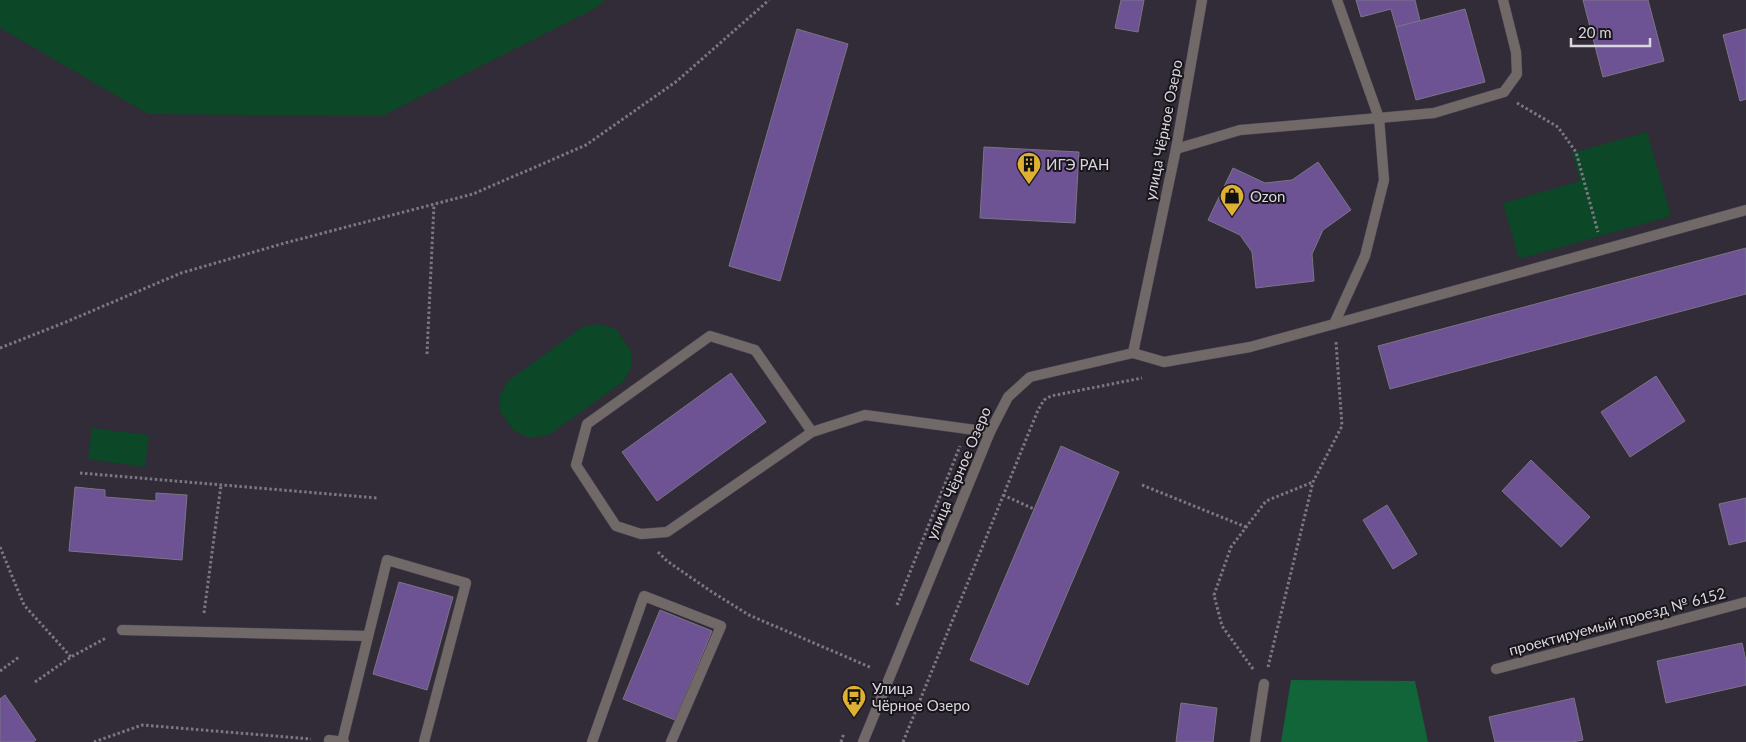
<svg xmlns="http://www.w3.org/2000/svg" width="1746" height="742" viewBox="0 0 1746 742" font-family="Lato,sans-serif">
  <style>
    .green { fill: #0c4727 }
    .forest { fill: #116539 }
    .building { fill: #6d5294; stroke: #7b7585 }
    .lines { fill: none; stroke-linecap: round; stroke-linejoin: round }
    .lane-casing { stroke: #4d4653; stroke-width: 11 }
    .street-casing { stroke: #4d4653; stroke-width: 11 }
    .path { stroke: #7d7782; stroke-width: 3; stroke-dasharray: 2.5 2.5; stroke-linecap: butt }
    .lane { stroke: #716967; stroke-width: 10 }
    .street { stroke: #716967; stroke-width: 10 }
    .labels { text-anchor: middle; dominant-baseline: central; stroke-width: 4; stroke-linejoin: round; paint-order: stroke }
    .street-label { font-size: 15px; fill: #dad6de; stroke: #18151b }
    .poi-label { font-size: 15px; fill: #dad6de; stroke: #18151b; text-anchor: start }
  </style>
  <rect width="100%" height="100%" fill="#322b38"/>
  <g class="green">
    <path d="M 0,0 L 605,0 L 596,8 L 382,116 L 148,114 L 0,28 Z"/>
    <path d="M 1647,132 L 1671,216 L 1519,259 L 1503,203 L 1580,181 L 1572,153 Z"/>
    <path d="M 599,324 L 616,329 L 631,351 L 632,366 L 624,381 L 549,435 L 529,438 L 513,430 L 500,411 L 500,395 L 508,381 L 584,326 Z"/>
    <path d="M 92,428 L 149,435 L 145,467 L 88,459 Z"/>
  </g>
  <path class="forest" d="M 1291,680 L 1415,681 L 1428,742 L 1281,742 Z"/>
  <g class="building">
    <path d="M 1121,0 L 1144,0 L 1138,32 L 1115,28 Z"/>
    <path d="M 1356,0 L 1415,0 L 1420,21 L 1396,27 L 1391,9 L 1361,17 Z"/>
    <path d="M 1583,0 L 1648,0 L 1664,61 L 1603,77 Z"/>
    <path d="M 1465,9 L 1485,82 L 1416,100 L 1396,27 Z"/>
    <path d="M 797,29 L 848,44 L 780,281 L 729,266 Z"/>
    <path d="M 1746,29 L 1746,99 L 1740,101 L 1723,35 Z"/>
    <path d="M 984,147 L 1079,152 L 1075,223 L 980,218 Z"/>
    <path d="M 1318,162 L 1351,210 L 1323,230 L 1312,254 L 1314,281 L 1256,288 L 1252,252 L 1240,235 L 1208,220 L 1233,168 L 1265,183 L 1292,180 Z"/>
    <path d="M 1746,248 L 1746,294 L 1390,389 L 1378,346 Z"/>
    <path d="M 731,373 L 766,422 L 657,501 L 622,452 Z"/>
    <path d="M 1656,376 L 1685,421 L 1630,457 L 1601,412 Z"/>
    <path d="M 1061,446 L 1119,472 L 1028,685 L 970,660 Z"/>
    <path d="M 1531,460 L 1590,517 L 1561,547 L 1502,491 Z"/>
    <path d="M 75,487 L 105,490 L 105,497 L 156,501 L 156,493 L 187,495 L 182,560 L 69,551 Z"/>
    <path d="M 1746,498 L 1746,541 L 1729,545 L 1719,504 Z"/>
    <path d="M 1387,505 L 1417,554 L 1393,569 L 1363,520 Z"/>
    <path d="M 399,582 L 453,597 L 427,690 L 373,674 Z"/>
    <path d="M 660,610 L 712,631 L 675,720 L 623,699 Z"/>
    <path d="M 1742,643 L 1746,661 L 1746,685 L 1666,703 L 1657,661 Z"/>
    <path d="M 5,695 L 36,740 L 33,742 L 0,742 L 0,699 Z"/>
    <path d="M 1574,698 L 1583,740 L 1572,742 L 1495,742 L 1489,717 Z"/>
    <path d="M 1181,703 L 1217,708 L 1213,742 L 1176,742 Z"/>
  </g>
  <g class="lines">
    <defs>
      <g id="lane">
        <path d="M 1337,0 L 1379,118 L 1434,113 L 1504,92 L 1517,74 L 1516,52 L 1503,0"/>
        <path d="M 1334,324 L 1746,210"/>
        <path d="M 1133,353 L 1164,362 L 1250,347 L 1334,324 L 1365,256 L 1384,180 L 1379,118 L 1240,130 L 1176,149"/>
        <path d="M 812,432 L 755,350 L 710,336 L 587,424 L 576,465 L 616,526 L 641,534 L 667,532 L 812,432 L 865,415 L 990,432"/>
        <path d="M 122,630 L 368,636"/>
        <path d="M 1496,669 L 1746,602"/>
        <path d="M 329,742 L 329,740 L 344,742"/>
        <path d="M 342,742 L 387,560 L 466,583 L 424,742"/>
        <path d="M 592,742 L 644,596 L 721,626 L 671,742"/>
        <path d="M 1255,742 L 1264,684"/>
      </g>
      <path id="street" d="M 863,742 L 990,432 L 1008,397 L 1030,377 L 1133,353 L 1176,149 L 1202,0"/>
    </defs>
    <use href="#lane" class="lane-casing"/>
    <use href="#street" class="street-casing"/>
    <g class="path">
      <path d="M 1517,103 L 1558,127 L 1576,152 L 1598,232"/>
      <path d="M 0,348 L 66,322 L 181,273 L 285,243 L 473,194 L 586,145 L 677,81 L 769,0"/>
      <path d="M 427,354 L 434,204"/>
      <path d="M 80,473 L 377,498"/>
      <path d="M 1142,485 L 1246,527"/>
      <path d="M 1003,495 L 1034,509"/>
      <path d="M 0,547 L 24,605 L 71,657"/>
      <path d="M 658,552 L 667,561 L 712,592 L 749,615 L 872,668"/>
      <path d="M 897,605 L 960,446"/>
      <path d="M 204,613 L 221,485"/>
      <path d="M 1268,667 L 1313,482 L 1342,426 L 1336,342"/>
      <path d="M 1253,669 L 1222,626 L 1214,595 L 1231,547 L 1266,501 L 1313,482"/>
      <path d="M 0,671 L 19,657"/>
      <path d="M 35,682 L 71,657 L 106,638"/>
      <path d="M 94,742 L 142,725 L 311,739"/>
      <path d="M 841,742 L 844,733"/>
      <path d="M 903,742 L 1038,410 L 1044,400 L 1051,396 L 1142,378"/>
    </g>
    <use href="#lane" class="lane"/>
    <use href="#street" class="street"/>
  </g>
  <defs>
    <symbol id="building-pin" viewBox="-11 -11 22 30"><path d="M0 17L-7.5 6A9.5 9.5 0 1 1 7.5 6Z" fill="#deb133" stroke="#18151b"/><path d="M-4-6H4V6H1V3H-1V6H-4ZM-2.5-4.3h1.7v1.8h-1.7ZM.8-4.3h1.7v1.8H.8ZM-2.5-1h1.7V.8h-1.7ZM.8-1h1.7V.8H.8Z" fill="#111"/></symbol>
    <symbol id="shop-pin" viewBox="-11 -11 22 30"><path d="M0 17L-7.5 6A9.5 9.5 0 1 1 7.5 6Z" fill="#deb133" stroke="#18151b"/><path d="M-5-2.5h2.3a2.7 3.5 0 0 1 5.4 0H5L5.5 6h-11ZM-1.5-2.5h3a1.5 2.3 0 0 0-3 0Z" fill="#111"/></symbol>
    <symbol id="bus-pin" viewBox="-11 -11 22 30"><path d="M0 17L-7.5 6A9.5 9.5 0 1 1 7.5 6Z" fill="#deb133" stroke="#18151b"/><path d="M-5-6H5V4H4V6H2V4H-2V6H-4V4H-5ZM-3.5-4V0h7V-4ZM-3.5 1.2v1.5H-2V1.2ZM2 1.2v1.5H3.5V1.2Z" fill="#111"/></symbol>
  </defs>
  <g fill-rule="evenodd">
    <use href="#building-pin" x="1015" y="150" width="28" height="38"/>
    <use href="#shop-pin" x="1218" y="182" width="28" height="38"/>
    <use href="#bus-pin" x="840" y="683" width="28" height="38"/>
  </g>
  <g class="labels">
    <g class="street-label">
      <text transform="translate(1163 130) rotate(-79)">улица Чёрное Озеро</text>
      <text transform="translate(958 473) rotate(-67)">улица Чёрное Озеро</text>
      <text transform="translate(1617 621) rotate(-15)">проектируемый проезд № 6152</text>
    </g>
    <g class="poi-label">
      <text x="1046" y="164">ИГЭ РАН</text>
      <text x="1250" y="196">Ozon</text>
      <text x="872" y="688">Улица<tspan x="872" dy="17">Чёрное Озеро</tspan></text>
    </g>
  </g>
  <path d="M1571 38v8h79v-8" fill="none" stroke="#dad6de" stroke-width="2.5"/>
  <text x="1578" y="38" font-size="15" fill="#dad6de" stroke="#18151b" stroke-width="4" paint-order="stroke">20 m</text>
</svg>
